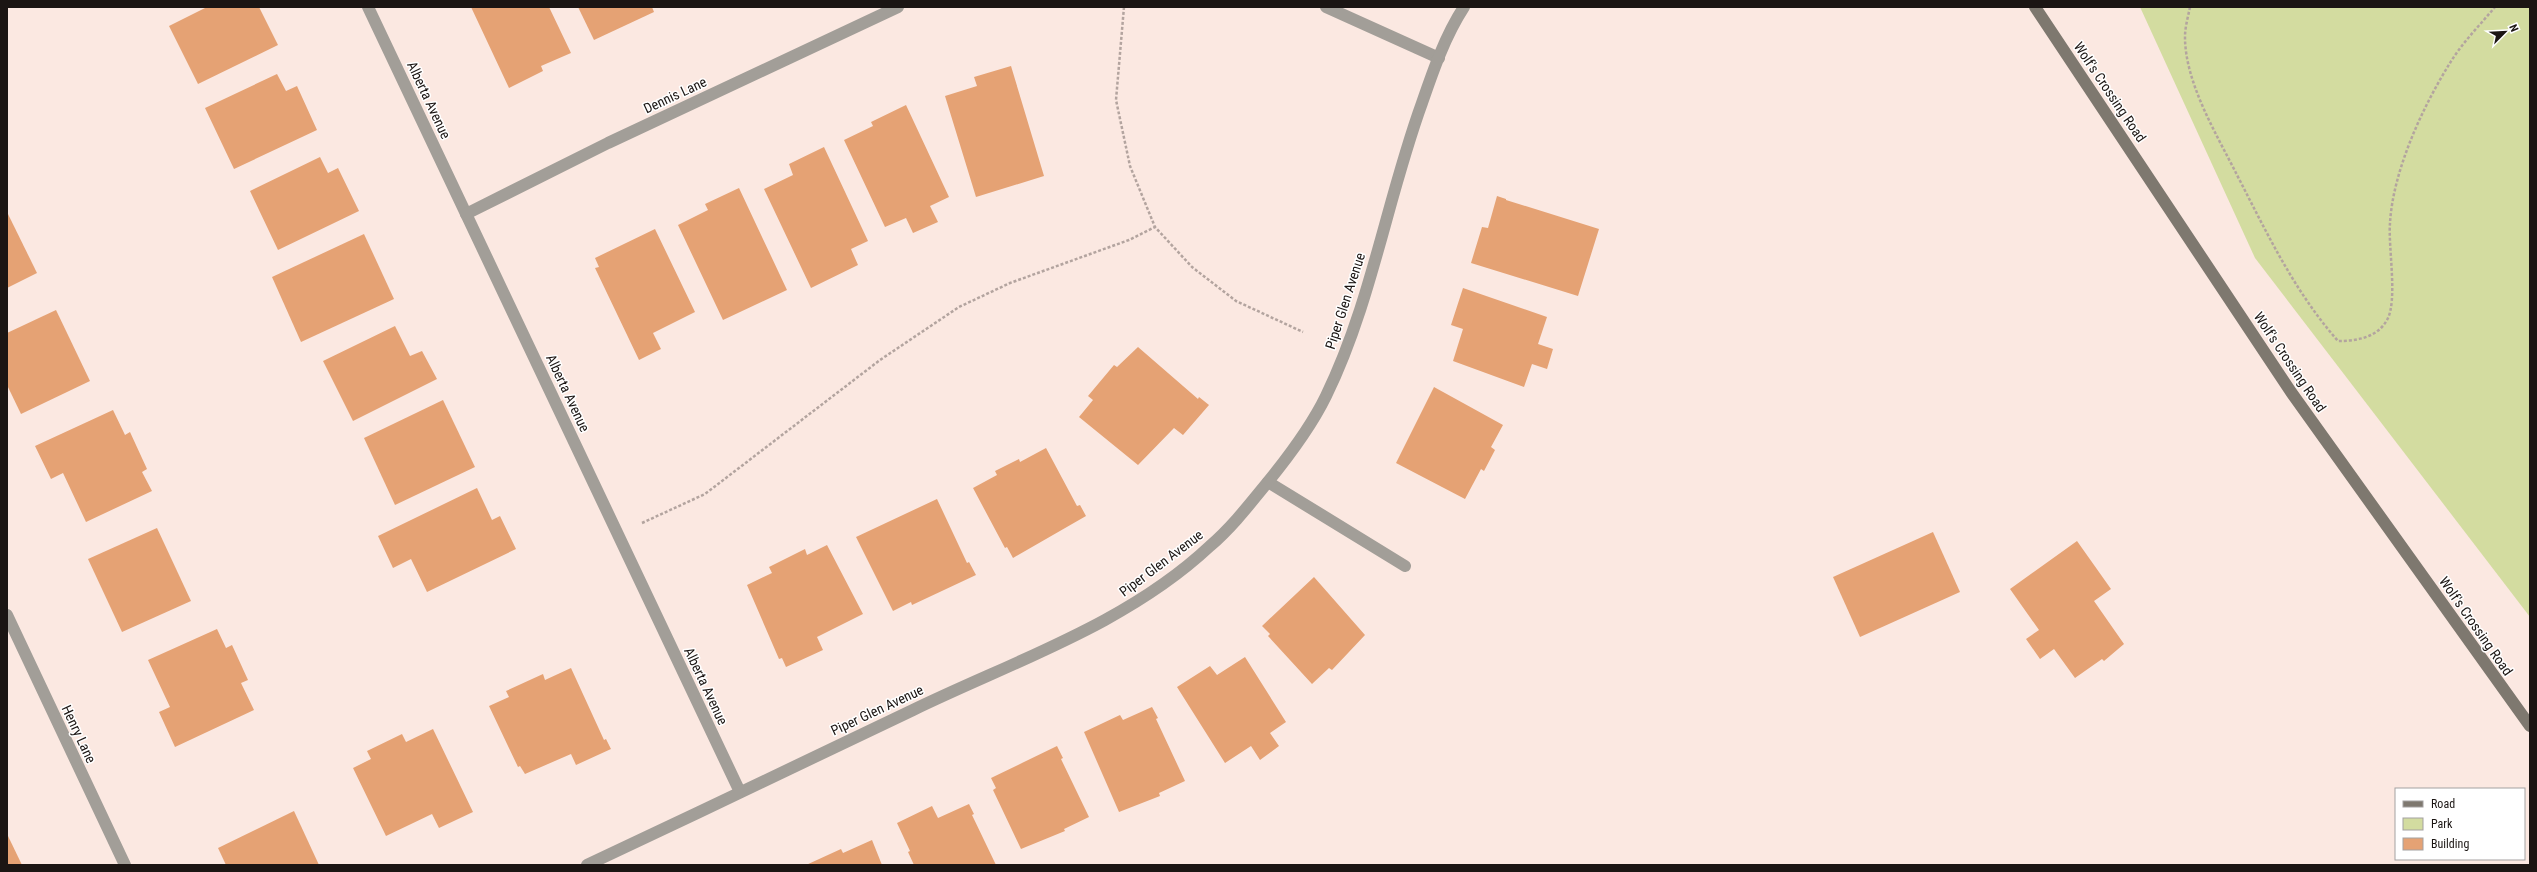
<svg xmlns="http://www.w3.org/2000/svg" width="2537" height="872" viewBox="0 0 2537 872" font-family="'Roboto Condensed',sans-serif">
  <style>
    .green { fill: #d3dca0 }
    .building { fill: #e5a274 }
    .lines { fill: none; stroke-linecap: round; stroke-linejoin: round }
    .path { stroke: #b3a49f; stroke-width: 2.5; stroke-dasharray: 3 2; stroke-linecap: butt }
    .lane { stroke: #a29e98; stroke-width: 12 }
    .street { stroke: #a29e98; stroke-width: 12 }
    .secondary { stroke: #7e786f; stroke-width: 12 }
    .labels { text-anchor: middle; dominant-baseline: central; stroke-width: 3; stroke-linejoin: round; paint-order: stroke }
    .street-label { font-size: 14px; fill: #1b1513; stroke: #fff }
  </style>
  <rect width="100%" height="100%" fill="#fbe8e1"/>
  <path class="green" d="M 2140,7 L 2530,7 L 2530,617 L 2255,258 Z"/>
  <g class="building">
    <path d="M 207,7 L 259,7 L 278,45 L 198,84 L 169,26 Z"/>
    <path d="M 471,7 L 549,7 L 571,53 L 541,66 L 543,71 L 509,88 Z"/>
    <path d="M 578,7 L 652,7 L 654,12 L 594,40 Z"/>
    <path d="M 1011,66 L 1044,176 L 976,197 L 945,96 L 977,86 L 974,77 Z"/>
    <path d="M 277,74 L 286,91 L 297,86 L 317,130 L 234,169 L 205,108 Z"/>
    <path d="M 906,105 L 949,197 L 930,206 L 938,222 L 913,233 L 906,218 L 885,227 L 844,140 L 873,126 L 871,122 Z"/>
    <path d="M 824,147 L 868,241 L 851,249 L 858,265 L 811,288 L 764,189 L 793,175 L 789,164 Z"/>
    <path d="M 320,157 L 328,173 L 338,168 L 359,211 L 278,250 L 250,191 Z"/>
    <path d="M 739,188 L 787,290 L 723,320 L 678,225 L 708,210 L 705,204 Z"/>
    <path d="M 1497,196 L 1506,199 L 1506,200 L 1599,229 L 1578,296 L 1471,263 L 1482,227 L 1488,228 Z"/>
    <path d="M 7,212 L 37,273 L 7,288 Z"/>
    <path d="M 655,229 L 695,312 L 653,333 L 661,349 L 639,360 L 595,268 L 599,267 L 595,258 Z"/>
    <path d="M 364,234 L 394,299 L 301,342 L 272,277 Z"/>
    <path d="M 1463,288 L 1547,317 L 1538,344 L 1553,349 L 1547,369 L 1532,364 L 1524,387 L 1453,361 L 1463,329 L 1451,325 Z"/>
    <path d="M 56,310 L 90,381 L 21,414 L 7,385 L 7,333 Z"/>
    <path d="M 395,326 L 410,356 L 422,351 L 437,379 L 353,421 L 323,361 Z"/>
    <path d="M 1138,347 L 1198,399 L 1199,397 L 1209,405 L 1183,435 L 1174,428 L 1138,465 L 1079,417 L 1093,400 L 1088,396 L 1114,365 L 1117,367 Z"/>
    <path d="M 1434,387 L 1503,425 L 1491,447 L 1495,450 L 1484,471 L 1481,469 L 1465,499 L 1396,463 Z"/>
    <path d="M 443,400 L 475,467 L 395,505 L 364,438 Z"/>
    <path d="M 113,410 L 125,435 L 130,432 L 147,469 L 142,472 L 152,491 L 86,522 L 63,473 L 51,479 L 35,446 Z"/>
    <path d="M 1046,448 L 1077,506 L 1080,505 L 1086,516 L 1013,558 L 1007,547 L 1005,548 L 973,488 L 997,475 L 995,471 L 1019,459 L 1020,462 Z"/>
    <path d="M 477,488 L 492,520 L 500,516 L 516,549 L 427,592 L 411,559 L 393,568 L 378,536 Z"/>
    <path d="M 937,499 L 967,563 L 969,562 L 976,575 L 912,605 L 911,602 L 893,611 L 856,537 Z"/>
    <path d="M 157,528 L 191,601 L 122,632 L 88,559 Z"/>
    <path d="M 1933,532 L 1960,592 L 1860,637 L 1833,577 Z"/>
    <path d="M 2077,541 L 2111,589 L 2094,601 L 2124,644 L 2104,661 L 2102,659 L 2075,678 L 2054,649 L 2040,659 L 2026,639 L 2039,630 L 2010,589 Z"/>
    <path d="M 827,545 L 863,614 L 817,637 L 823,650 L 786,667 L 782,658 L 779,659 L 747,585 L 772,573 L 769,567 L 805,549 L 807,555 Z"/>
    <path d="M 1314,577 L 1365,635 L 1332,670 L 1329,668 L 1312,684 L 1268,636 L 1270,634 L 1262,626 Z"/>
    <path d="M 217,629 L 226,648 L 232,645 L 248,680 L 241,683 L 254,710 L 175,747 L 159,712 L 170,707 L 148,660 Z"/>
    <path d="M 1245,657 L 1286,722 L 1270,733 L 1279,746 L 1260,760 L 1251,746 L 1225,763 L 1177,687 L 1210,666 L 1217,675 Z"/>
    <path d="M 571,668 L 604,740 L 606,739 L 611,749 L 576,765 L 571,754 L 525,774 L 520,766 L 518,767 L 489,706 L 509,697 L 506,691 L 543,674 L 545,680 Z"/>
    <path d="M 1152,707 L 1158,718 L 1156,719 L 1185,781 L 1159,793 L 1160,796 L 1119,812 L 1084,732 L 1120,715 L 1123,720 Z"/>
    <path d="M 433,729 L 473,812 L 439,828 L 432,814 L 386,836 L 353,768 L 371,759 L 367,751 L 402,734 L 406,742 Z"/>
    <path d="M 1057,746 L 1063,758 L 1061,759 L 1089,817 L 1064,829 L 1065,831 L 1021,849 L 993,790 L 996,788 L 991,778 Z"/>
    <path d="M 969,804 L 974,814 L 972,815 L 996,865 L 914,865 L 908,852 L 910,851 L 897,823 L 932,806 L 938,818 Z"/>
    <path d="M 294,811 L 319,865 L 226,865 L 218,848 Z"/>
    <path d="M 8,836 L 22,865 L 7,865 Z"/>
    <path d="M 872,840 L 882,865 L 806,865 L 841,849 L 843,853 Z"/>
  </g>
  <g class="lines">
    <g class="path">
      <path d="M 1124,7 L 1116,100 L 1130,166 L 1155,227 L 1192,267 L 1236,301 L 1303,332"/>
      <path d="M 2190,7 C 2188,17 2185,27 2185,37 C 2185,83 2217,135 2237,175 C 2267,233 2294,291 2338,341 C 2356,341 2377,338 2387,320 C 2398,301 2388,247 2390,223 C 2393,171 2422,108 2450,63 C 2462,43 2480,25 2495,7"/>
      <path d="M 642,523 L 705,494 L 880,360 L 959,307 L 1010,283 L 1129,240 L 1155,227"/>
    </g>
    <path class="lane" d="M 1268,482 L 1405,566"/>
    <g class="street">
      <path d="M 368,7 L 740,792"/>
      <path d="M 1326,7 L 1439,58"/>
      <path d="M 466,214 L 608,143 L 898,7"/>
      <path d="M 7,615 L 125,865"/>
      <path d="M 587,865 C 696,814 804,762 913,710 C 1014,661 1127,624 1210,546 C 1232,527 1249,505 1267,483 C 1289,456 1311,427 1326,396 C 1371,304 1387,199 1422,103 C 1433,71 1445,36 1464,7"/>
    </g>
    <path class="secondary" d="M 2035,7 L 2291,392 L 2530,726"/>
  </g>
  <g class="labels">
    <g class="street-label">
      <text transform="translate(2110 92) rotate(56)">Wolf's Crossing Road</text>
      <text transform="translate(675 95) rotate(-25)">Dennis Lane</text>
      <text transform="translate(429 100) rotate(65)">Alberta Avenue</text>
      <text transform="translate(1345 301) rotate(-72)">Piper Glen Avenue</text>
      <text transform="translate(2290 362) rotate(56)">Wolf's Crossing Road</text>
      <text transform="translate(568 393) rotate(65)">Alberta Avenue</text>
      <text transform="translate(1161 563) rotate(-37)">Piper Glen Avenue</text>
      <text transform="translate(2476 626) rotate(55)">Wolf's Crossing Road</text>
      <text transform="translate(706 686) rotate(65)">Alberta Avenue</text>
      <text transform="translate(877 710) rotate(-25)">Piper Glen Avenue</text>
      <text transform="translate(79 734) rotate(65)">Henry Lane</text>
    </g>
  </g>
  <rect width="2537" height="872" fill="none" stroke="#1b1513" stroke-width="16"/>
  <rect x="2395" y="788" width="130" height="72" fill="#ffffff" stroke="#a4a1a1"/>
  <rect x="2403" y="801" width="20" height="6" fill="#7e786f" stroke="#a4a1a1"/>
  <text x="2431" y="808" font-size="12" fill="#1b1513">Road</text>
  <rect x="2403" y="818" width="20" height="12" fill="#d3dca0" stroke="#a4a1a1"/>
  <text x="2431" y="828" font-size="12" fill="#1b1513">Park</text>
  <rect x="2403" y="838" width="20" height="12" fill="#e5a274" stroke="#a4a1a1"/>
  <text x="2431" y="848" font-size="12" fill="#1b1513">Building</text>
  <g transform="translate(2505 32) rotate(66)" stroke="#ffffff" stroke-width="3" paint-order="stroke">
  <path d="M0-3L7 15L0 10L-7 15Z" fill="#1b1513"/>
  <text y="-6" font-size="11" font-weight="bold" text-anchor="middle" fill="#1b1513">N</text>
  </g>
</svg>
